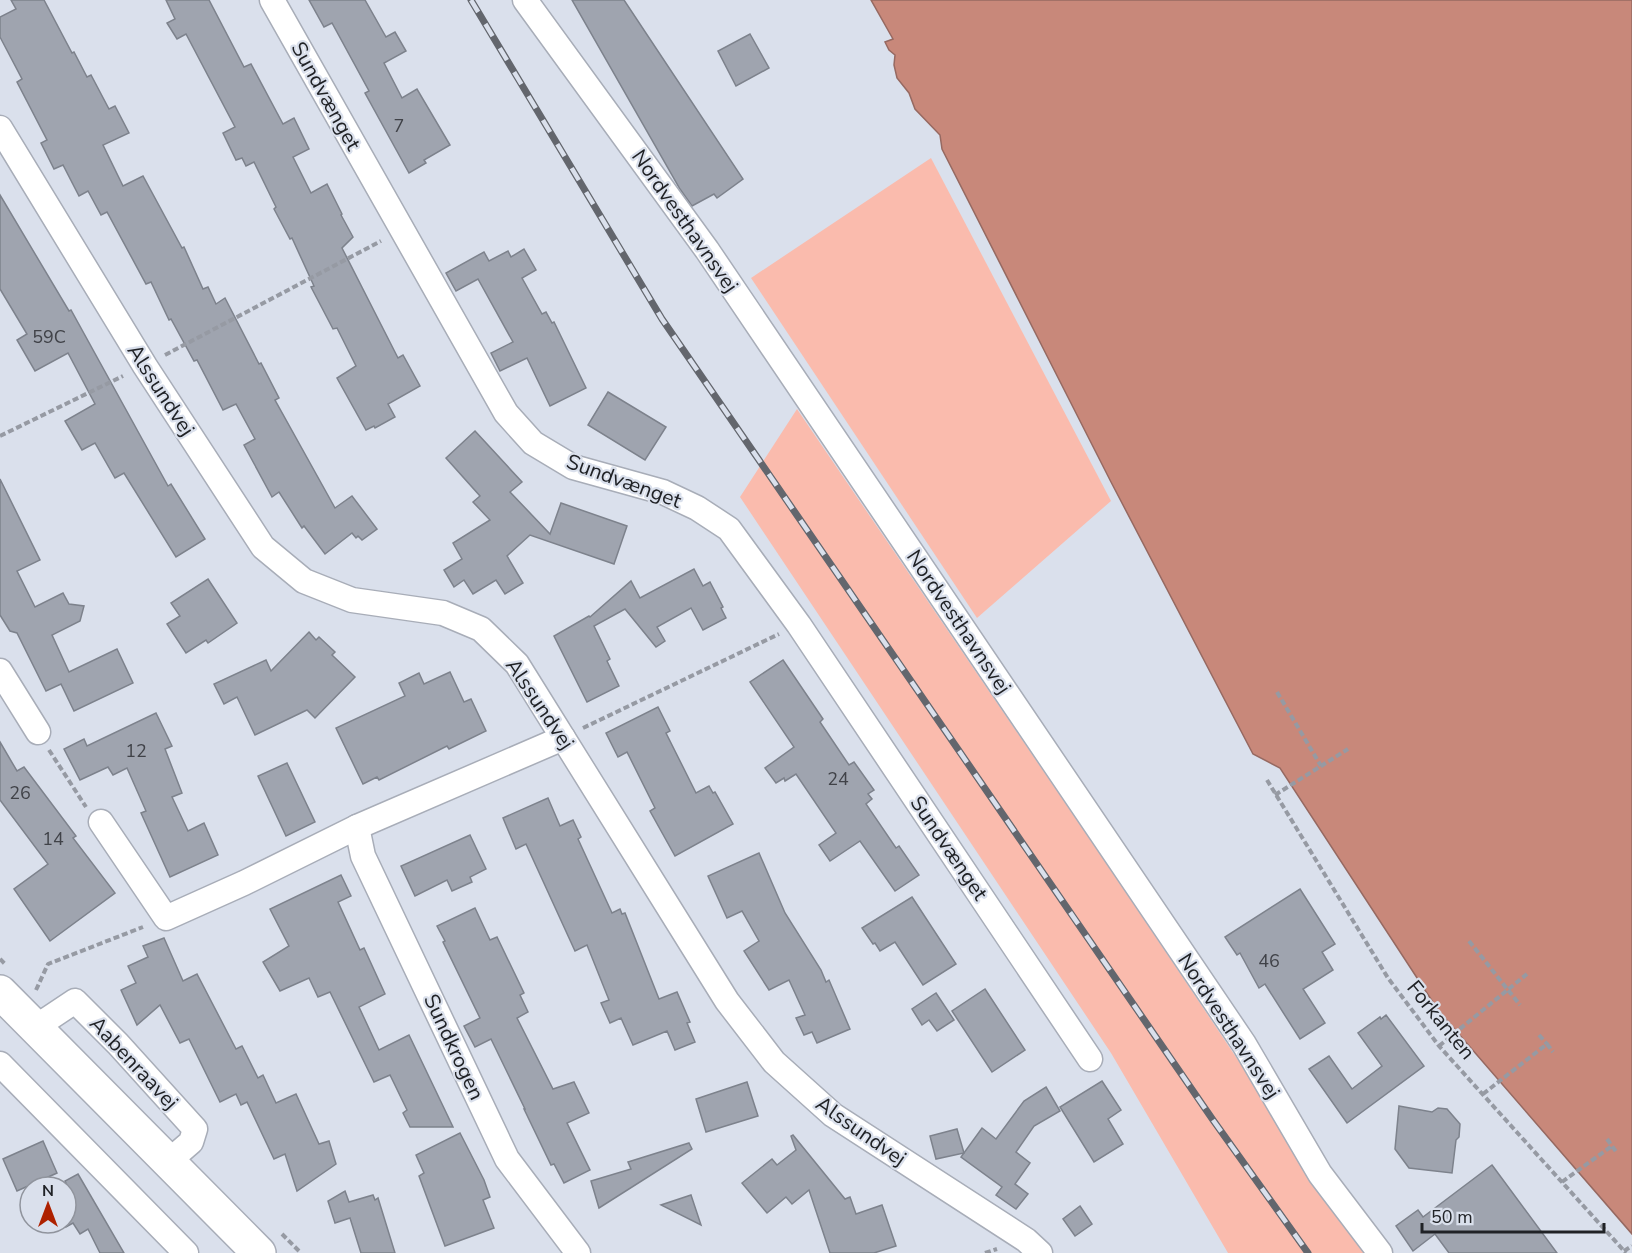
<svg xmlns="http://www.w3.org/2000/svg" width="1632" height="1253" viewBox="0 0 1632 1253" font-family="'Nunito Sans',sans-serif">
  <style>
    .green { fill: #fabbad }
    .water { fill: #c8887a; stroke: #966961; stroke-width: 1.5 }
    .building { fill: #9fa4af; stroke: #7d828c; stroke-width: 1.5 }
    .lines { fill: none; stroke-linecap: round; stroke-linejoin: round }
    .street-casing { stroke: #a8adb8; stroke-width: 27 }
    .secondary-casing { stroke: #a8adb8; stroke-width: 36 }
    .path { stroke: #969aa3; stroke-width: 4; stroke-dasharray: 6 3; stroke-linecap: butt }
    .street { stroke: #fff; stroke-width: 24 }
    .secondary { stroke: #fff; stroke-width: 33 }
    .rail-casing { stroke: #63666d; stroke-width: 7 }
    .rail { stroke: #dae0ec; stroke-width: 4.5; stroke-dasharray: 14; stroke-linecap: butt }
    .labels { text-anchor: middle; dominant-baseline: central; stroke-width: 4.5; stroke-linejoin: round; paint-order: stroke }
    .number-label { font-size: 18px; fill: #404248 }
    .street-label { font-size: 21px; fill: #202226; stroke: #dae0ec }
  </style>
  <rect width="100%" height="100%" fill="#dae0ec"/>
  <g class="green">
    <path d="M 931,158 L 1111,501 L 977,618 L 751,278 Z"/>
    <path d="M 797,409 L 1121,885 L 1367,1253 L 1228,1253 L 1111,1053 L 740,497 Z"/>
  </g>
  <path class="water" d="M 871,0 L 1632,0 L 1632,1234 L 1438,1010 L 1280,768 L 1253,754 L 1111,482 L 942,149 L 940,135 L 915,109 L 909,93 L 897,78 L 894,65 L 895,55 L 889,50 L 885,42 L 893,39 Z"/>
  <g class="building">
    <path d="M 11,0 L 44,0 L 72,53 L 74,52 L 87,77 L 91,75 L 109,109 L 115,106 L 129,133 L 103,145 L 123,186 L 143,176 L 182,248 L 184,247 L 203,289 L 208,287 L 216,304 L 225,298 L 259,364 L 261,363 L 279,398 L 275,400 L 335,508 L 352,496 L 377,529 L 362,540 L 358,536 L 356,538 L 352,533 L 325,554 L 304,526 L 302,528 L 279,492 L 272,497 L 244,445 L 255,439 L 236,404 L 223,410 L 197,360 L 194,361 L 171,319 L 169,320 L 151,282 L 146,284 L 107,212 L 101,215 L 88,191 L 79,196 L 63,165 L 54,169 L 41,143 L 47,140 L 17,82 L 22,79 L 0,37 L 0,17 L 16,9 Z"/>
    <path d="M 166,0 L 209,0 L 244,67 L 251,64 L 283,124 L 294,118 L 309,149 L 293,157 L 311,193 L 327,184 L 342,214 L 341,215 L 353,237 L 342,248 L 398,358 L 403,355 L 420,386 L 388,404 L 395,417 L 375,428 L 374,426 L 366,430 L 337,378 L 356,366 L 337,328 L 333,329 L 311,287 L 314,286 L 292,238 L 290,239 L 274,209 L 276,207 L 254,162 L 246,166 L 242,158 L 236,160 L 223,133 L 235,127 L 186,34 L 177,39 L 167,23 L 175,19 Z"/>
    <path d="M 309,0 L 365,0 L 386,37 L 395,32 L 406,51 L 384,63 L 402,98 L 417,89 L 450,145 L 424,160 L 426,163 L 409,173 L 365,93 L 369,91 L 332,23 L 324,27 Z"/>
    <path d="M 572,0 L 624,0 L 743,179 L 717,198 L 714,194 L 692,206 L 680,189 Z"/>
    <path d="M 750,34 L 769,68 L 736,86 L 718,51 Z"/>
    <path d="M 0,195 L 69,311 L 71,310 L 168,486 L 171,484 L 205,539 L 176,557 L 124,473 L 115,478 L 95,443 L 82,450 L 65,421 L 95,404 L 68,353 L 35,371 L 17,340 L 27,334 L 0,289 Z"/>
    <path d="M 524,249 L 536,270 L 522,278 L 542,314 L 546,312 L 552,323 L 554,322 L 586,388 L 550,406 L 527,358 L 500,371 L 491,353 L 513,342 L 478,279 L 456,291 L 446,273 L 484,252 L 489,261 L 508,251 L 511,257 Z"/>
    <path d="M 608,392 L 666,427 L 645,460 L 588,425 Z"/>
    <path d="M 475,431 L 522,482 L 510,492 L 550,534 L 561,503 L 627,526 L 614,564 L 530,535 L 507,556 L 523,583 L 505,594 L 496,580 L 473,594 L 464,580 L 454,587 L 444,570 L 462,559 L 453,543 L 490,520 L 473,502 L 480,496 L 446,458 Z"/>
    <path d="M 0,479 L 40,560 L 17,571 L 35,607 L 63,593 L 69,604 L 84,606 L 80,621 L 52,635 L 69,672 L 117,649 L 133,683 L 74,711 L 61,684 L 46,691 L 17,633 L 10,631 L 0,615 Z"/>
    <path d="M 694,569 L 703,586 L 710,582 L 723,607 L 721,608 L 726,618 L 703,630 L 691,608 L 657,627 L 665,641 L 656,647 L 625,609 L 594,626 L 610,659 L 607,661 L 619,686 L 587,702 L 554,636 L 589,616 L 590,617 L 631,581 L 640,598 Z"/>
    <path d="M 208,579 L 237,623 L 208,643 L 206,640 L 186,653 L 167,624 L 180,616 L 171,603 Z"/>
    <path d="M 309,632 L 316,640 L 319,637 L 335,652 L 332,655 L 355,677 L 315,718 L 307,710 L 255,735 L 237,697 L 224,704 L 214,684 L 266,660 L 271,671 Z"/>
    <path d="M 783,660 L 823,719 L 820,722 L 849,765 L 854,762 L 874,790 L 868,794 L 872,799 L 866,804 L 896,848 L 899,846 L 919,875 L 895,891 L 860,841 L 830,861 L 819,845 L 836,833 L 796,774 L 785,781 L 784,778 L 776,783 L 765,768 L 794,747 L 750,682 Z"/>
    <path d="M 450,672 L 464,702 L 471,699 L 486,731 L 449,749 L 447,746 L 379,780 L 377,777 L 363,784 L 336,728 L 405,696 L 399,683 L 419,673 L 424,684 Z"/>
    <path d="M 658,707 L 670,731 L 666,733 L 696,793 L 709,786 L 713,793 L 715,792 L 733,824 L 675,856 L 650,811 L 655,808 L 627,752 L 618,757 L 606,733 Z"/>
    <path d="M 156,713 L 172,746 L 165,749 L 182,793 L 172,797 L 188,831 L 204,823 L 218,855 L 170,877 L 141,813 L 146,811 L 127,768 L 113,775 L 108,767 L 80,780 L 64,749 L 84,739 L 87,746 Z"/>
    <path d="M 0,742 L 17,771 L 24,767 L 76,836 L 73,838 L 115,893 L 50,941 L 14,889 L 48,864 L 0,800 Z"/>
    <path d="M 287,763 L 315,822 L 286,836 L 258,776 Z"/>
    <path d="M 548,798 L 560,826 L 573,820 L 581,837 L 578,839 L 612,913 L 620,909 L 622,914 L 625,913 L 659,999 L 677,992 L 690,1022 L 687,1023 L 695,1042 L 675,1050 L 667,1031 L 633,1045 L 621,1018 L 610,1023 L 601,1003 L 609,1000 L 587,945 L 575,951 L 526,844 L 516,849 L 503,818 Z"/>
    <path d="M 470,835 L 486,869 L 470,877 L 472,882 L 452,891 L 447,880 L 415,896 L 401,866 Z"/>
    <path d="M 759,853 L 785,913 L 821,970 L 826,982 L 829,980 L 850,1029 L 817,1043 L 812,1032 L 804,1035 L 796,1018 L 805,1015 L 789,980 L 769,990 L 744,951 L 759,941 L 742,911 L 727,918 L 708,876 Z"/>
    <path d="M 341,875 L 351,896 L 338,902 L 360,950 L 364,948 L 385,994 L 359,1007 L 379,1050 L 409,1035 L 453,1127 L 410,1127 L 403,1113 L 407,1110 L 390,1075 L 374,1082 L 330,992 L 318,997 L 309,978 L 280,991 L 263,962 L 289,946 L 270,909 Z"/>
    <path d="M 1300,889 L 1335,944 L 1322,952 L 1333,970 L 1303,989 L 1325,1023 L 1300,1039 L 1265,984 L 1259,988 L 1240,953 L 1237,955 L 1225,937 Z"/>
    <path d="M 912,897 L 956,964 L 923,985 L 895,942 L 880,951 L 875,943 L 873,944 L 862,928 Z"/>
    <path d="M 475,908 L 490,940 L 497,937 L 524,993 L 520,995 L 528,1012 L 517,1018 L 553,1089 L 574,1082 L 589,1113 L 567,1123 L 590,1170 L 564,1183 L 554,1164 L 551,1165 L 524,1109 L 525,1109 L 491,1039 L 475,1047 L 464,1026 L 480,1018 L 443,942 L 445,941 L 437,926 Z"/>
    <path d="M 164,938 L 183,981 L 197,974 L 236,1049 L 242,1046 L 258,1078 L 263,1075 L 276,1103 L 296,1094 L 319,1144 L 329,1141 L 336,1164 L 297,1191 L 285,1154 L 274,1159 L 247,1102 L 241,1105 L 236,1094 L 220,1102 L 189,1039 L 180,1043 L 160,1005 L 137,1025 L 121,990 L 136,983 L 128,966 L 148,957 L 143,946 Z"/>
    <path d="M 985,989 L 1025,1050 L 992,1072 L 952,1011 Z"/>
    <path d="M 936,993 L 954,1020 L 937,1031 L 929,1020 L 922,1025 L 912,1009 Z"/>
    <path d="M 1386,1015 L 1424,1066 L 1347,1123 L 1309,1069 L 1329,1056 L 1352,1089 L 1382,1066 L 1358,1033 L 1380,1017 L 1381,1019 Z"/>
    <path d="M 1102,1081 L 1121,1110 L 1108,1119 L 1123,1144 L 1094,1162 L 1060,1107 Z"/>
    <path d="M 747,1082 L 758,1116 L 706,1132 L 696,1099 Z"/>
    <path d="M 1046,1087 L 1060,1111 L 1034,1126 L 1016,1152 L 1030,1163 L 1015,1184 L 1028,1194 L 1016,1209 L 996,1195 L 1002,1187 L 961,1157 L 982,1128 L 996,1139 L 1024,1101 Z"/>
    <path d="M 1399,1106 L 1432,1112 L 1438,1108 L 1447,1109 L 1460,1124 L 1459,1137 L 1456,1140 L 1452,1173 L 1409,1168 L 1395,1149 Z"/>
    <path d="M 957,1129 L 964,1153 L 936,1159 L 930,1136 Z"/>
    <path d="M 460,1133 L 484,1180 L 490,1197 L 483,1200 L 494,1228 L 445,1246 L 419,1176 L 424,1173 L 416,1155 Z"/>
    <path d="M 793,1135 L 845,1199 L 850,1197 L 856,1214 L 882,1205 L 896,1246 L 874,1253 L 830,1253 L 809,1190 L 792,1204 L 786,1197 L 767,1213 L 742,1183 L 772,1159 L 777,1165 L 796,1150 L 791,1136 Z"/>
    <path d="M 43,1141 L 57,1173 L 17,1191 L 3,1159 Z"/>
    <path d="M 689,1143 L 692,1149 L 599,1208 L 591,1181 L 631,1169 L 628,1162 Z"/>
    <path d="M 1492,1165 L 1557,1253 L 1449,1253 L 1435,1234 L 1413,1251 L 1396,1226 L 1418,1210 L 1423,1217 Z"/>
    <path d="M 78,1174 L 124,1253 L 100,1253 L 88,1229 L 80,1234 L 73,1223 L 66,1227 L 66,1202 L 73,1198 L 65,1181 Z"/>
    <path d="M 345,1191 L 349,1202 L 373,1195 L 375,1200 L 378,1198 L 395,1253 L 361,1253 L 350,1218 L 335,1223 L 328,1201 Z"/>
    <path d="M 691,1195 L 701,1225 L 661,1205 Z"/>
    <path d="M 1080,1206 L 1092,1224 L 1075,1236 L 1063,1219 Z"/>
  </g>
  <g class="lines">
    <defs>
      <g id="street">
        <path d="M 272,0 L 506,413 L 533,443 L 573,467 L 663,492 L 697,508 L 729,529 L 799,625 L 1090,1059"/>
        <path d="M 525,0 L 707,250 L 1244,1044 L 1320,1174 L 1380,1253"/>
        <path d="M 0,128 L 145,366 L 263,547 L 304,581 L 352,600 L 443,613 L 481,629 L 517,664 L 727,1001 L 774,1062 L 833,1115 L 1026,1240 L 1040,1253"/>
        <path d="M 0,671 L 38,732"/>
        <path d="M 101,822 L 166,918 L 244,883 L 357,827 L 563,738"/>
        <path d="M 357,827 L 363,856 L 507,1159 L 578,1253"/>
        <path d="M 36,1027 L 75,1001 L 118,1044 L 195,1129 L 191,1142 L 169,1161"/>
        <path d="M 0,1064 L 186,1253"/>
      </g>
      <path id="secondary" d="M 0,992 L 259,1253"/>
    </defs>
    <use href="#street" class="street-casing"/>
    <use href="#secondary" class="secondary-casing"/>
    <g class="path">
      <path d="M 165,355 L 381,241"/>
      <path d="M 0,436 L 123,376"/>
      <path d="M 1277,692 L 1321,766"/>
      <path d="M 583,728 L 779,634"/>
      <path d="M 49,750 L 86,807"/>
      <path d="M 1267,780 L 1388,978 L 1439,1046 L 1626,1253"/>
      <path d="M 1275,795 L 1348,749"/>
      <path d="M 1469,941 L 1520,1005"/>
      <path d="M 0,959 L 6,965"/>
      <path d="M 36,990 L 48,964 L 143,927"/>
      <path d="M 1539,1035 L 1547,1044"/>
      <path d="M 1439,1046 L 1527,974"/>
      <path d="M 1483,1094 L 1547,1044 L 1553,1052"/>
      <path d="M 1607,1139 L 1617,1153"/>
      <path d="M 1562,1182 L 1612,1146"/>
      <path d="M 282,1234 L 301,1253"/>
      <path d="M 1624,1251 L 1632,1246"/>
      <path d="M 985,1253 L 997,1249"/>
    </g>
    <use href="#street" class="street"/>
    <use href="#secondary" class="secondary"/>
    <defs>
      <path id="rail" d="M 471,0 L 662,319 L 1213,1120 L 1308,1253"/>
    </defs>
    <use href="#rail" class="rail-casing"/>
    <use href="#rail" class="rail"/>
  </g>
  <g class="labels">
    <g class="number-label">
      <text x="399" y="126">7</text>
      <text x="49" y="337">59C</text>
      <text x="136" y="751">12</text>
      <text x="838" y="779">24</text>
      <text x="20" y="793">26</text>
      <text x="53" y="839">14</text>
      <text x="1269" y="961">46</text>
    </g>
    <g class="street-label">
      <text transform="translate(326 96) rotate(61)">Sundvænget</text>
      <text transform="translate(685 221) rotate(55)">Nordvesthavnsvej</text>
      <text transform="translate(161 390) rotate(57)">Alssundvej</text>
      <text transform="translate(624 481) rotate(20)">Sundvænget</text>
      <text transform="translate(959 622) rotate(56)">Nordvesthavnsvej</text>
      <text transform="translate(540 704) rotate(56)">Alssundvej</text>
      <text transform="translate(949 848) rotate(56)">Sundvænget</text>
      <text transform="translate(1441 1020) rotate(51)">Forkanten</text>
      <text transform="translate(1229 1026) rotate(57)">Nordvesthavnsvej</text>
      <text transform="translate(454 1047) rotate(65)">Sundkrogen</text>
      <text transform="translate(134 1063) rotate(47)">Aabenraavej</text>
      <text transform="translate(861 1131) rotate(35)">Alssundvej</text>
    </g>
  </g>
  <g transform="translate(48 1205)"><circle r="28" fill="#dae0ec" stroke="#90949d" stroke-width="1.5"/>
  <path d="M0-4.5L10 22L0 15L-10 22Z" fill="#ae2100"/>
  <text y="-9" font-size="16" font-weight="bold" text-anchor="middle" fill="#202226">N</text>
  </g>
  <path d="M1422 1223v9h182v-9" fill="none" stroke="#202226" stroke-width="3"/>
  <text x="1431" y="1223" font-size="18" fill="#202226" stroke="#dae0ec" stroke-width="4.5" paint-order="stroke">50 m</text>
</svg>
